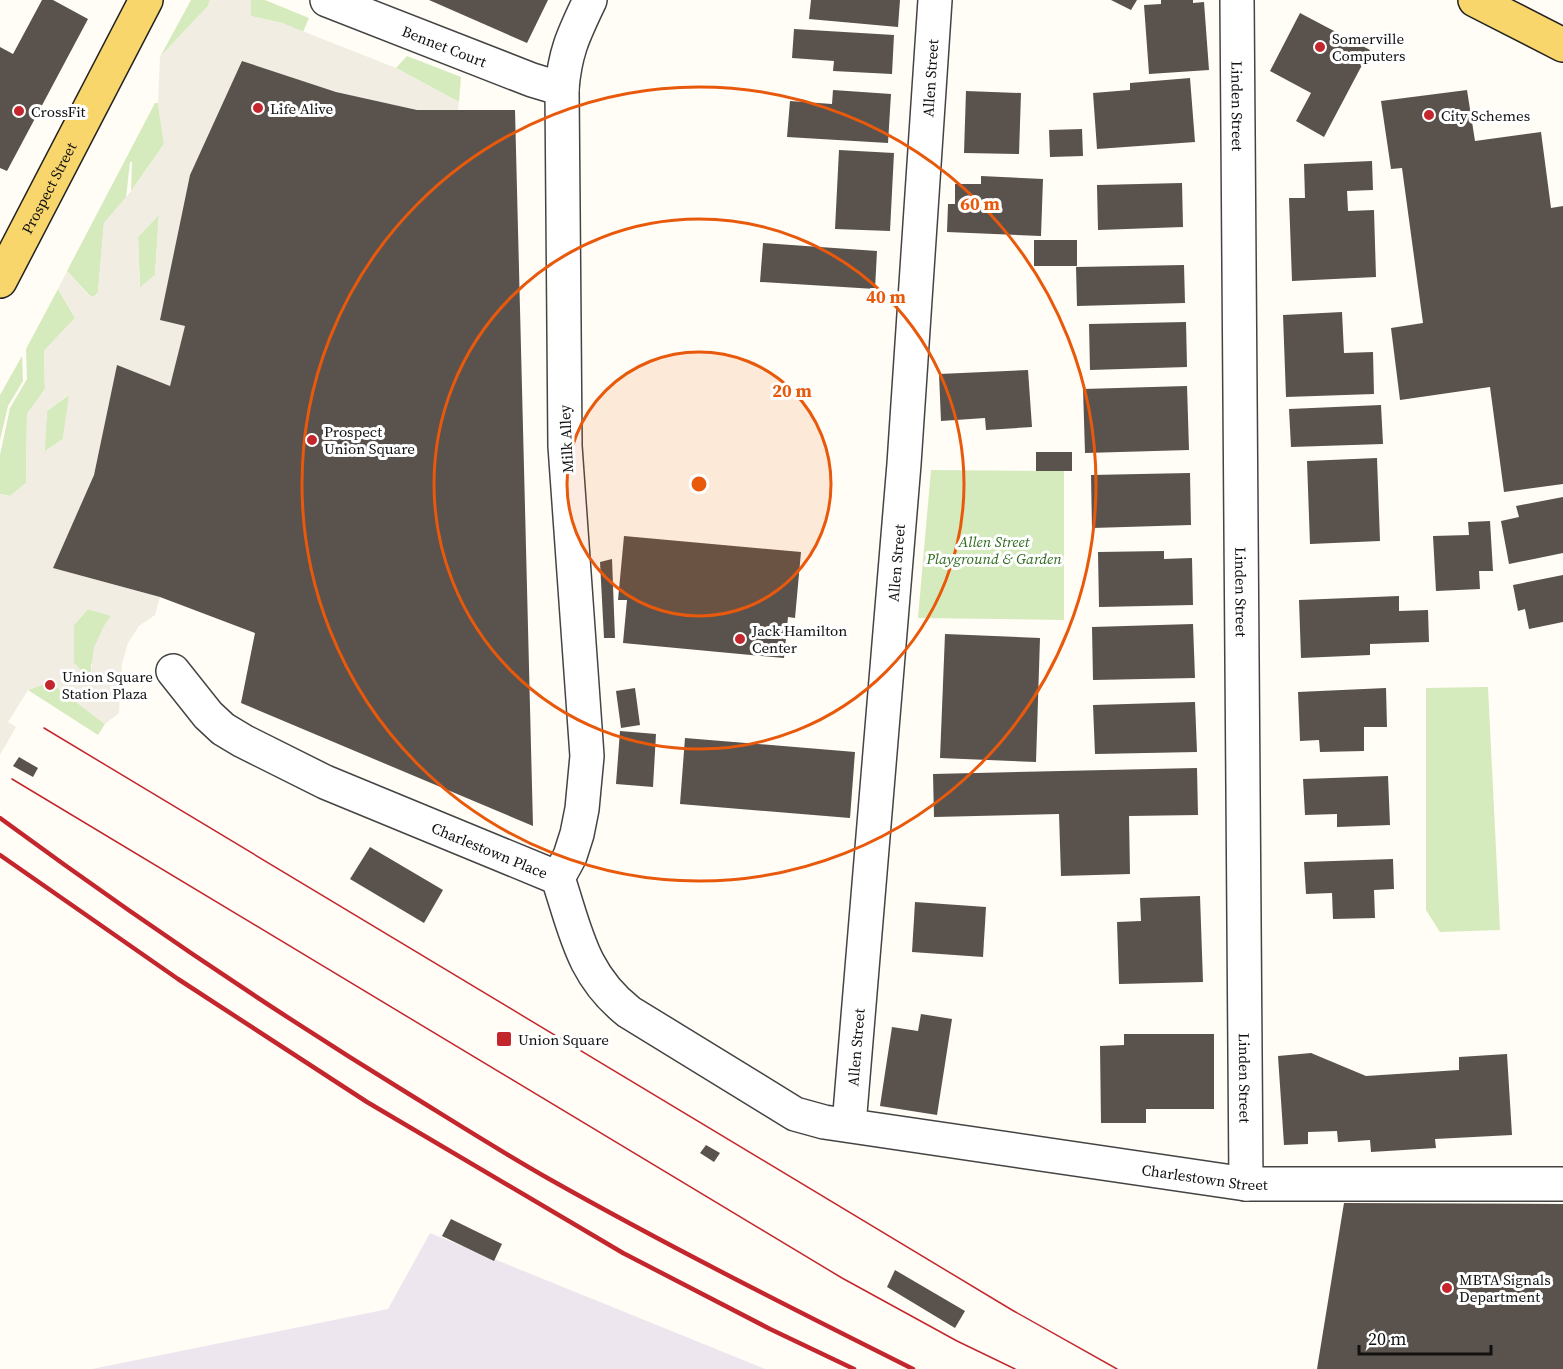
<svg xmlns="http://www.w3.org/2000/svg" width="1563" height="1369" viewBox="0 0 1563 1369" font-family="'Source Serif 4',serif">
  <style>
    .industrial { fill: #eee6ef }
    .green { fill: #d5ebbd }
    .plaza { fill: #f1ede2; fill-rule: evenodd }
    .building { fill: #5a524d }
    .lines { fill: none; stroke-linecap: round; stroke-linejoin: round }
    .street-casing { stroke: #444; stroke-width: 36 }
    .primary-casing { stroke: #222; stroke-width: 36 }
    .street { stroke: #fff; stroke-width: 33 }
    .primary { stroke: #f9d66b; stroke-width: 33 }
    .tram { stroke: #c4262e; stroke-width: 1.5 }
    .rail { stroke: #c4262e; stroke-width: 4.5 }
    .ring { fill: none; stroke: #e8590c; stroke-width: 3 }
    .poi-dot { fill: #c4262e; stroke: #fff; stroke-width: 2 }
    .labels { text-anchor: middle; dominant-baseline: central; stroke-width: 6; stroke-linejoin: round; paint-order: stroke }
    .poi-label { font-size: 15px; fill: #111; stroke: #fff; text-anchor: start }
    .street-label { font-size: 15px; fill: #111; stroke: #fff }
    .park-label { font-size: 15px; font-style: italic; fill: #2f6b1f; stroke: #fff }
    .centre { fill: #e8590c; stroke: #fff; stroke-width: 3 }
    .ring-label { font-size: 18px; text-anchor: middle; font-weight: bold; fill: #e8590c; stroke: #fff; stroke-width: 6; stroke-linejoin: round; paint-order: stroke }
  </style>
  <rect width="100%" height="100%" fill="#fffdf5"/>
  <path class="industrial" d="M 430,1233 L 765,1369 L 92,1369 L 388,1309 Z"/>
  <g class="green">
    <path d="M 191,0 L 210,0 L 208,6 L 160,57 Z"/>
    <path d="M 251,0 L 265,0 L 309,18 L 303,32 L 282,23 L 251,16 Z"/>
    <path d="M 407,56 L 461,77 L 459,102 L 396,68 Z"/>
    <path d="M 155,103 L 158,103 L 164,144 L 131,191 L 132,162 L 130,162 L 126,198 L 104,223 L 98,292 L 96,295 L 91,297 L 67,271 Z"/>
    <path d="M 159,214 L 155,275 L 140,288 L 138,237 Z"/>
    <path d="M 58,289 L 75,318 L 44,351 L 45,389 L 27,414 L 26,483 L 10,496 L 0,494 L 0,455 L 10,408 L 27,379 L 26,349 Z"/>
    <path d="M 22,356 L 23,381 L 8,406 L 0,440 L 0,395 Z"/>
    <path d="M 70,394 L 63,439 L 44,452 L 47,411 Z"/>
    <path d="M 931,470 L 1064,471 L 1064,620 L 918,618 Z"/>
    <path d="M 88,609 L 112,616 L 91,665 L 91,681 L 74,663 L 74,625 Z"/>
    <path d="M 50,682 L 105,724 L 98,735 L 28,690 Z"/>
    <path d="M 1488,687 L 1500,930 L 1440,932 L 1426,910 L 1426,688 Z"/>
  </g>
  <path class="plaza" d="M 210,0 L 251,0 L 251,16 L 282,23 L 396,68 L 459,102 L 458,110 L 417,110 L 336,92 L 242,61 L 160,320 L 185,326 L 170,386 L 117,366 L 94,475 L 53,568 L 160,597 L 155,615 L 139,626 L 128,643 L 122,664 L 119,713 L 105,724 L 50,682 L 28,690 L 8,722 L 16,727 L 0,755 L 0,494 L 10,496 L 26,483 L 27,414 L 45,389 L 44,351 L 75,318 L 58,289 L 67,271 L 90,297 L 97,295 L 98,292 L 104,223 L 131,191 L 164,144 L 158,103 L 160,57 L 208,6 ZM 159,215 L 155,275 L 140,287 L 138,237 ZM 69,394 L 63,439 L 45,451 L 47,411 ZM 88,609 L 111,616 L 106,622 L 94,647 L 90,680 L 74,663 L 74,625 Z"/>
  <g class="building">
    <path d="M 42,0 L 53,0 L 88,19 L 7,171 L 0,168 L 0,47 L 13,54 Z"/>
    <path d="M 429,0 L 548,0 L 527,43 Z"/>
    <path d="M 811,0 L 900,0 L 898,27 L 809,19 Z"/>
    <path d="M 1111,0 L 1137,0 L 1131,10 Z"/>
    <path d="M 1161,0 L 1193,0 L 1193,3 L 1204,2 L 1209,70 L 1149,74 L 1144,5 L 1161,4 Z"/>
    <path d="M 1300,13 L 1370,50 L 1324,137 L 1296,121 L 1311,93 L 1270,71 Z"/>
    <path d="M 794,29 L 894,35 L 892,74 L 833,71 L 834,61 L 792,58 Z"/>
    <path d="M 242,61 L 336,92 L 417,110 L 515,110 L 533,826 L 241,703 L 255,633 L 160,597 L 53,568 L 94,475 L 117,365 L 170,386 L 185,326 L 160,320 L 190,175 Z"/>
    <path d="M 1190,78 L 1195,142 L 1097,149 L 1093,93 L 1130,90 L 1130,83 Z"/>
    <path d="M 833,90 L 891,94 L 888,143 L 787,137 L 790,101 L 832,104 Z"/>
    <path d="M 1467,90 L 1475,141 L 1541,132 L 1551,208 L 1563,206 L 1563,484 L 1504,492 L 1490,387 L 1400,400 L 1391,328 L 1423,323 L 1402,168 L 1391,169 L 1381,101 Z"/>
    <path d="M 966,91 L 1021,93 L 1019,154 L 964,153 Z"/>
    <path d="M 1082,129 L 1083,156 L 1050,157 L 1049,130 Z"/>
    <path d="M 839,150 L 894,153 L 890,231 L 835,229 Z"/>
    <path d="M 1372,161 L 1373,190 L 1347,191 L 1348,211 L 1374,210 L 1376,277 L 1292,281 L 1289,198 L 1305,198 L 1304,164 Z"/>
    <path d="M 981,176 L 1043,179 L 1041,236 L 947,232 L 948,204 L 955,204 L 955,184 L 981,184 Z"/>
    <path d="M 1182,183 L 1183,227 L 1098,230 L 1097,185 Z"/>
    <rect x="1034" y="240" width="43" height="26"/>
    <path d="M 763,243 L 877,251 L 875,289 L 760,282 Z"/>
    <path d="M 1184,265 L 1185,303 L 1077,306 L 1076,267 Z"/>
    <path d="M 1342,312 L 1344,353 L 1373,352 L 1374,394 L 1286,397 L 1283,315 Z"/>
    <path d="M 1186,322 L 1187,367 L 1090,370 L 1089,324 Z"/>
    <path d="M 1028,370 L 1032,427 L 986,430 L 985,418 L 941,421 L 939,374 Z"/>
    <path d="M 1187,386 L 1189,450 L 1085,453 L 1083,389 Z"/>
    <path d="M 1381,405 L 1383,444 L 1291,447 L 1289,409 Z"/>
    <rect x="1036" y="452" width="36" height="19"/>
    <path d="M 1377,458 L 1380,541 L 1310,544 L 1307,461 Z"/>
    <path d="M 1190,473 L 1191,525 L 1092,528 L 1091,475 Z"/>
    <path d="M 1563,497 L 1563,553 L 1509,564 L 1501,521 L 1519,517 L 1516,506 Z"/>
    <path d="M 1490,521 L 1493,571 L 1479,571 L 1480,589 L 1436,591 L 1433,536 L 1469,535 L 1468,522 Z"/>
    <path d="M 624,536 L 801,552 L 795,618 L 788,617 L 784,658 L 623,643 L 627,600 L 618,600 Z"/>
    <path d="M 1164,551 L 1164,559 L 1192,558 L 1193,605 L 1099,607 L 1098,552 Z"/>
    <path d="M 612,559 L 615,638 L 604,638 L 600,562 Z"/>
    <path d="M 1563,575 L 1563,622 L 1529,629 L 1525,609 L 1518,611 L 1513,585 Z"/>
    <path d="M 1399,596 L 1399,611 L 1428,610 L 1429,642 L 1370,644 L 1370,655 L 1301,658 L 1299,600 Z"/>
    <path d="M 1193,624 L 1195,678 L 1093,680 L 1092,627 Z"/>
    <path d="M 945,634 L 1040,638 L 1036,762 L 940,758 Z"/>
    <path d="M 635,688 L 640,725 L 621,728 L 616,691 Z"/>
    <path d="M 1386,688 L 1387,727 L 1364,727 L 1364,751 L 1320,752 L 1319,740 L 1300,741 L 1298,692 Z"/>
    <path d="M 1195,702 L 1197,752 L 1095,754 L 1093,705 Z"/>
    <path d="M 620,731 L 656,734 L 653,787 L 616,784 Z"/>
    <path d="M 685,738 L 855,752 L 850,818 L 680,804 Z"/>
    <path d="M 19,757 L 38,768 L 33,777 L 13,766 Z"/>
    <path d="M 1197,768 L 1198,815 L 1129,816 L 1130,874 L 1061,876 L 1059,814 L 934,817 L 933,774 Z"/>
    <path d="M 1388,776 L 1390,825 L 1337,827 L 1337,814 L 1305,815 L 1303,779 Z"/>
    <path d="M 370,847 L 443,890 L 424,923 L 350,879 Z"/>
    <path d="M 1393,859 L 1394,889 L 1374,890 L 1375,918 L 1333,919 L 1332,893 L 1306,894 L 1304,862 Z"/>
    <path d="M 1200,896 L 1203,982 L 1119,984 L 1117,922 L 1141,921 L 1140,898 Z"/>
    <path d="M 915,902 L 986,907 L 983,957 L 912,952 Z"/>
    <path d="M 921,1014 L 952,1019 L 937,1115 L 880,1106 L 892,1027 L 918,1031 Z"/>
    <path d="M 1124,1034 L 1214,1034 L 1214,1109 L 1146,1109 L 1146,1123 L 1101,1123 L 1100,1046 L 1124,1045 Z"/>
    <path d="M 1311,1053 L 1366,1076 L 1459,1070 L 1459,1057 L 1507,1054 L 1512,1135 L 1435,1139 L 1436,1148 L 1371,1152 L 1370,1140 L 1338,1142 L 1337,1131 L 1308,1132 L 1308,1144 L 1284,1145 L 1278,1056 Z"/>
    <path d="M 706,1145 L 720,1153 L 714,1162 L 700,1153 Z"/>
    <path d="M 1344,1203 L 1563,1204 L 1563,1369 L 1317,1369 Z"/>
    <path d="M 451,1219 L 502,1244 L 494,1261 L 442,1236 Z"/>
    <path d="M 895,1270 L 965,1311 L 955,1328 L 887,1287 Z"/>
  </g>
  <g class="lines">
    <defs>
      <g id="street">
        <path id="s1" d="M 327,0 L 532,80 L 562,89"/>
        <path id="s2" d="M 1237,0 L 1246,1184"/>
        <path id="s3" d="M 173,671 L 208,715 L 223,729 L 243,741 L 325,782 L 558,878 C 576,932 582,975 629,1012 L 795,1114 L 824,1122 L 1246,1184 L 1563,1184"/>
        <path d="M 558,878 L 570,856 L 577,834 L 582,809 L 587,756 L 565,446 L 562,89 C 565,51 574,34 590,0"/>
        <path id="s4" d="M 849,1125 L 904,464 L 935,0"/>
      </g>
      <g id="primary">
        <path d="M 1475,0 L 1563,45"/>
        <path id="s5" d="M 0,281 L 146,0"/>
      </g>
    </defs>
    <use href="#street" class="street-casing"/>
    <use href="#primary" class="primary-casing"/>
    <use href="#street" class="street"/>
    <use href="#primary" class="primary"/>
    <g class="tram">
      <path d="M 44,728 L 1012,1310 L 1117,1369"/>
      <path d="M 12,779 L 842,1278 L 957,1341 L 1015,1369"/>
    </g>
    <g class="rail">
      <path d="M 0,818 C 132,915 269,1008 409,1094 C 456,1123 503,1153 551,1180 C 670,1247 791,1308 913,1369"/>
      <path d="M 0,855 L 178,979 L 367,1102 L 623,1253 L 770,1329 L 854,1369"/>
    </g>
  </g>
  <circle cx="699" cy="484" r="132" fill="#e8590c" fill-opacity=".12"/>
  <g class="ring">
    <circle cx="699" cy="484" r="132"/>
    <circle cx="699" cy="484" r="265"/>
    <circle cx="699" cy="484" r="397"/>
  </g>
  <g class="poi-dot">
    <circle cx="1320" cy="47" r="6"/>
    <circle cx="258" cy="108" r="6"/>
    <circle cx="19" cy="111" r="6"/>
    <circle cx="1429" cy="115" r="6"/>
    <circle cx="312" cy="440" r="6"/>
    <circle cx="740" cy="639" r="6"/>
    <circle cx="50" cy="685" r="6"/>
    <rect x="496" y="1031" width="16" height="16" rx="3"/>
    <circle cx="1447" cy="1288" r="6"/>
  </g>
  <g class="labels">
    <g class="poi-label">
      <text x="1332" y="38">Somerville<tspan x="1332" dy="17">Computers</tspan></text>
      <text x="270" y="108">Life Alive</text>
      <text x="31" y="111">CrossFit</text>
      <text x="1441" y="115">City Schemes</text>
      <text x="324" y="431">Prospect<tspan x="324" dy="17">Union Square</tspan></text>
      <text x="752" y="630">Jack Hamilton<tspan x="752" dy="17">Center</tspan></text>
      <text x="62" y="676">Union Square<tspan x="62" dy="17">Station Plaza</tspan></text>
      <text x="518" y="1039">Union Square</text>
      <text x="1459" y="1279">MBTA Signals<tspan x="1459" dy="17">Department</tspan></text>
    </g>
    <g class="street-label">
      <text stroke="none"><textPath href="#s1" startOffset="126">Bennet Court</textPath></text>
      <text stroke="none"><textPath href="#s4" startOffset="1050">Allen Street</textPath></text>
      <text stroke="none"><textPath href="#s2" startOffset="106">Linden Street</textPath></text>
      <text stroke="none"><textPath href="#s5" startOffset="105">Prospect Street</textPath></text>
      <text transform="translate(566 439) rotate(-93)">Milk Alley</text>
      <text stroke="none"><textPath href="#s4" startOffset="564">Allen Street</textPath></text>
      <text stroke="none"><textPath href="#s2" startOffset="592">Linden Street</textPath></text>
      <text stroke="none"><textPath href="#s3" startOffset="370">Charlestown Place</textPath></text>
      <text stroke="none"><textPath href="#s4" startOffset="78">Allen Street</textPath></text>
      <text stroke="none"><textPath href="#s2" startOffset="1078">Linden Street</textPath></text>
      <text stroke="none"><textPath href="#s3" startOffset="1208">Charlestown Street</textPath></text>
    </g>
    <g class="park-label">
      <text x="994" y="541">Allen Street<tspan x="994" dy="17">Playground &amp; Garden</tspan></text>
    </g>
  </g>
  <circle cx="699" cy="484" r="9" class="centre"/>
  <g class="ring-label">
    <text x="980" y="210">60 m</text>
    <text x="886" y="303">40 m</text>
    <text x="792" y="397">20 m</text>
  </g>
  <path d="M1359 1345v9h132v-9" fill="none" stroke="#111111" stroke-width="3"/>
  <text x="1368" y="1345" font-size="18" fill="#111111" stroke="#ffffff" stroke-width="4.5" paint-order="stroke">20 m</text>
</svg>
